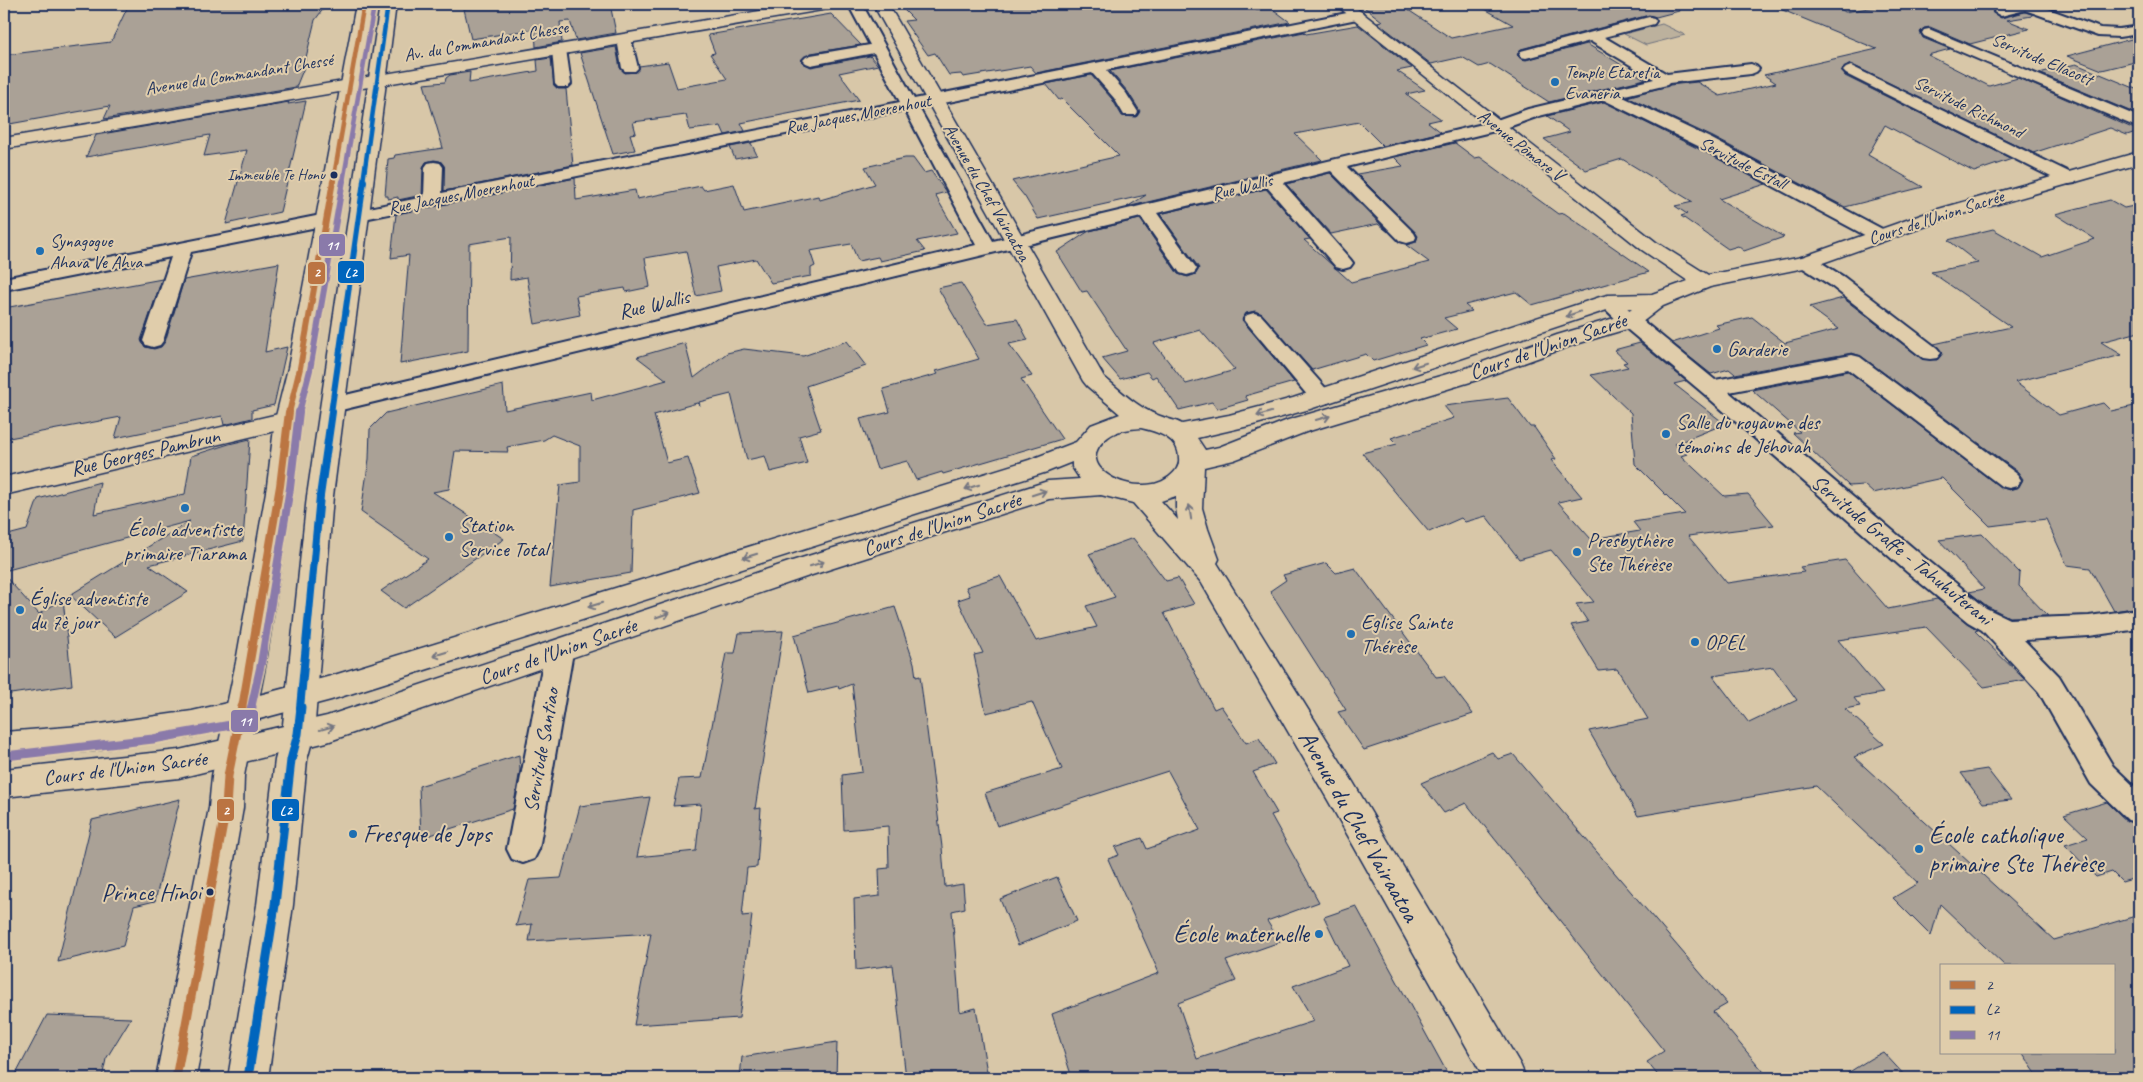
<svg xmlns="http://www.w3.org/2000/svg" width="2143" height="1082" viewBox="0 0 2143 1082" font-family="Caveat,sans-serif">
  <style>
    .green { fill: #bcb19d; stroke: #6c707e }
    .building { fill: #aaa196; stroke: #1b2f5e; fill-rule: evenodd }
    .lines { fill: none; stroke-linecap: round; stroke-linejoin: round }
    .street-casing { stroke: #1b2f5e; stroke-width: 4 }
    .secondary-casing { stroke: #1b2f5e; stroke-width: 3 }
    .primary-casing { stroke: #1b2f5e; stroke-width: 3 }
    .street { fill: #e0cdab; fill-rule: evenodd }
    .secondary { fill: #e0cdab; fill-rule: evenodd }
    .primary { fill: #e0cdab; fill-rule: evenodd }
    .bus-1-far3-casing { stroke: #e0cdab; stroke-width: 7 }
    .bus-1-far2-casing { stroke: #e0cdab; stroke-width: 9 }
    .bus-1-far1-casing { stroke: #e0cdab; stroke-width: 11 }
    .bus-1-casing { stroke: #e0cdab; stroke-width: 13 }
    .bus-2-far3-casing { stroke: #e0cdab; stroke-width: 7 }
    .bus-2-far2-casing { stroke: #e0cdab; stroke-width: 9 }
    .bus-2-far1-casing { stroke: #e0cdab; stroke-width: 11 }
    .bus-2-casing { stroke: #e0cdab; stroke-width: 13 }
    .bus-3-far3-casing { stroke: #e0cdab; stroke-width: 7 }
    .bus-3-far2-casing { stroke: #e0cdab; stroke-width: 9 }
    .bus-3-far1-casing { stroke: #e0cdab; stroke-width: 11 }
    .bus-3-casing { stroke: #e0cdab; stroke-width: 13 }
    .bus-1-far3 { stroke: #bb7442; stroke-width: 4.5 }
    .bus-1-far2 { stroke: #bb7442; stroke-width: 6 }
    .bus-1-far1 { stroke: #bb7442; stroke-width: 8 }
    .bus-1 { stroke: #bb7442; stroke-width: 9 }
    .bus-2-far3 { stroke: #0065bd; stroke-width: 4.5 }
    .bus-2-far2 { stroke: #0065bd; stroke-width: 6 }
    .bus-2-far1 { stroke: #0065bd; stroke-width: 8 }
    .bus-2 { stroke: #0065bd; stroke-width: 9 }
    .bus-3-far3 { stroke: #8a7aaa; stroke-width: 4.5 }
    .bus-3-far2 { stroke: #8a7aaa; stroke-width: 6 }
    .bus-3-far1 { stroke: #8a7aaa; stroke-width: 8 }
    .bus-3 { stroke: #8a7aaa; stroke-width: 9 }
    .oneway { stroke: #747681 }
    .poi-dot { fill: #1f6fb2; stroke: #e0cdab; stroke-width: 2 }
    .bus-dot { fill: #1b2f5e; stroke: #e0cdab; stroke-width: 2 }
    .labels { text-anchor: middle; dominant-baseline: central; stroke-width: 4; stroke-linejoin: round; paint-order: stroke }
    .far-bus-label { font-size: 16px; fill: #1b2f5e; stroke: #e0cdab; text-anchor: end }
    .far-street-label { font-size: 18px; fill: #1b2f5e; stroke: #e0cdab }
    .far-poi-label { font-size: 18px; fill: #1b2f5e; stroke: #e0cdab; text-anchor: start }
    .street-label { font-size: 21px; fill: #1b2f5e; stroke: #e0cdab }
    .poi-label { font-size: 21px; fill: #1b2f5e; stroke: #e0cdab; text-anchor: start }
    .near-bus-label { font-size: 24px; fill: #1b2f5e; stroke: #e0cdab; text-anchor: end }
    .near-street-label { font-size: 25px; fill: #1b2f5e; stroke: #e0cdab }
    .near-poi-label { font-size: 25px; fill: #1b2f5e; stroke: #e0cdab; text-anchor: start }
    .line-badge { stroke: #e0cdab; stroke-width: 2 }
    .badge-label { font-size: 14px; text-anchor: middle; font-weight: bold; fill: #fff }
  </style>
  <rect width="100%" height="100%" fill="#d8c7a8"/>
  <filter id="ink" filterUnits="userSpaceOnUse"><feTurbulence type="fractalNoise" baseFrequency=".02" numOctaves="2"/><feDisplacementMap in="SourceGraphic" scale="10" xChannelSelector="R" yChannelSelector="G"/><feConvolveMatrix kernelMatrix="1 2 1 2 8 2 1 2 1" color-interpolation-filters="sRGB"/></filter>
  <g filter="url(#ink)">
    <path class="green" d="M 1662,24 L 1685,35 L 1646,45 L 1624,34 Z"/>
    <g class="building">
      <path d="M 129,4 L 327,4 L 315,20 L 303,70 L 296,87 L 104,119 L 110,106 L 4,125 L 4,55 L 111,42 Z"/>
      <path d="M 494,4 L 610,4 L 616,33 L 576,40 L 570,21 L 560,22 L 562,42 L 536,47 L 535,29 L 471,39 L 464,9 Z"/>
      <path d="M 898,4 L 1174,4 L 1178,7 L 1201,4 L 1224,4 L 1230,9 L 1251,5 L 1257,10 L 1270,7 L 1290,22 L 1036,73 L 1030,66 L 963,77 L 961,74 L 949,75 L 935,53 L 928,55 L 904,21 L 914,20 Z"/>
      <path d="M 1360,4 L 1399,4 L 1451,38 L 1513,25 L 1476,4 L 1678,4 L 1679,11 L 1656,17 L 1649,15 L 1521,49 L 1517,55 L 1521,59 L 1526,60 L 1587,44 L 1645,79 L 1549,102 L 1490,64 L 1479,67 L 1462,57 L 1431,64 L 1377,22 L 1382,21 Z"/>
      <path d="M 1768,4 L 1834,4 L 1845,12 L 1892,4 L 2009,4 L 1996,7 L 1992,12 L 2001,18 L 2025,12 L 2032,14 L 2032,16 L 2007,20 L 2029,29 L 1970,44 L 1930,27 L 1924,28 L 1920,32 L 1923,38 L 1950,49 L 1928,55 L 1989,86 L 2018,78 L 2139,131 L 2127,135 L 2110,128 L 2033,153 L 1850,64 L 1842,70 L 1845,76 L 2012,159 L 1974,172 L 1885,125 L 1868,155 L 1923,187 L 1845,207 L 1713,137 L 1627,97 L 1670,85 L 1697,82 L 1720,96 L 1776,83 L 1764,75 L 1877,49 Z"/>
      <path d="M 831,14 L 861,45 L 811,53 L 801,60 L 805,64 L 811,67 L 870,56 L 878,65 L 839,73 L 859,100 L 741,123 L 745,131 L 725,135 L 721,126 L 690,130 L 686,115 L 633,122 L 636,133 L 630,134 L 635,150 L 613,154 L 580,53 L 616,47 L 620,68 L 625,73 L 636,72 L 639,66 L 668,62 L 677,88 L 727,79 L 710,54 L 715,53 L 708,35 Z"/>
      <path d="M 1358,25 L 1412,68 L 1397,71 L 1425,90 L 1406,94 L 1441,119 L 1428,122 L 1441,132 L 1383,146 L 1359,122 L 1295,134 L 1322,160 L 1127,207 L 1146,195 L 1038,219 L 1025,197 L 1012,181 L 1119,156 L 1062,99 L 1059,100 L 1046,84 L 1091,75 L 1112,99 L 1122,116 L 1136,117 L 1140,111 L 1128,92 L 1110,71 L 1304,32 L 1306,34 Z"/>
      <path d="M 2139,37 L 2139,61 L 2102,70 L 2067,56 Z"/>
      <path d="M 551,58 L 554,85 L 558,89 L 566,89 L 573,165 L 444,191 L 444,166 L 440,161 L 434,160 L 426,162 L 423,167 L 422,195 L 398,200 L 398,197 L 388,199 L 388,196 L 385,196 L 388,159 L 394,158 L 395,155 L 443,148 L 424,84 L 445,82 L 446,78 L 450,75 L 470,72 L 469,83 L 538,71 L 537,60 Z"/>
      <path d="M 2076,64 L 2139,90 L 2139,115 L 2039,73 Z"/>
      <path d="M 306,101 L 280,212 L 226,224 L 247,150 L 204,156 L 210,135 L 86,157 L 96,135 L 289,102 L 288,104 Z"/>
      <path d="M 1604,102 L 1699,149 L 1766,184 L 1719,199 L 1784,237 L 1744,251 L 1738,246 L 1728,249 L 1681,216 L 1687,214 L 1675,206 L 1693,202 L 1622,159 L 1586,170 L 1544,139 L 1570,132 L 1547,116 Z"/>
      <path d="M 751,143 L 757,155 L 735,159 L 730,147 Z"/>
      <path d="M 1455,143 L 1475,158 L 1480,157 L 1558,214 L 1564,213 L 1649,272 L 1532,305 L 1516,292 L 1465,305 L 1472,311 L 1444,318 L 1457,329 L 1420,339 L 1426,345 L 1373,361 L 1366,354 L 1312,370 L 1262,314 L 1255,311 L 1246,313 L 1242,320 L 1294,382 L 1245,396 L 1248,400 L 1217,409 L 1212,402 L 1179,410 L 1156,376 L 1152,378 L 1147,372 L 1120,379 L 1102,358 L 1127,351 L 1087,291 L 1082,292 L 1057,252 L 1089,231 L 1140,219 L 1178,274 L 1188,277 L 1196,274 L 1199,268 L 1160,214 L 1266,189 L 1310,239 L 1304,240 L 1351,282 L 1429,262 L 1406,245 L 1416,242 L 1418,236 L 1415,232 L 1357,174 L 1403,166 L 1394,157 ZM 1200,330 L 1235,370 L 1186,384 L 1154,343 Z"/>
      <path d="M 905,158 L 913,158 L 924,173 L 931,171 L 946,192 L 935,195 L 957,233 L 917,241 L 925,251 L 880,261 L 878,257 L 858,261 L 851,244 L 810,251 L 815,266 L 811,268 L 811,276 L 771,283 L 756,259 L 716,267 L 721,291 L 696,296 L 686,251 L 645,258 L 650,287 L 626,292 L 625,288 L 576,296 L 580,315 L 535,324 L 527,277 L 510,280 L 511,237 L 469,244 L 468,351 L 400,364 L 409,255 L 391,258 L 396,214 L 575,178 L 576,200 L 635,190 L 637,199 L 701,186 L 704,190 L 734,184 L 744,212 L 818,196 L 820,200 L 875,184 L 865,167 Z"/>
      <path d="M 1330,173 L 1388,232 L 1378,224 L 1331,234 L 1286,184 Z"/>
      <path d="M 2110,200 L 2124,208 L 2139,205 L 2139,332 L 2101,342 L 2122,355 L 2015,382 L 2059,415 L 2103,403 L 2111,411 L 2139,405 L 2139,607 L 2114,611 L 2090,568 L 2067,565 L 2046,519 L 1990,526 L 1942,478 L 1873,493 L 1864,485 L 1849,486 L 1793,433 L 1800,432 L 1752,390 L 1848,371 L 2000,487 L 2009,490 L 2019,487 L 2023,479 L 2018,472 L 1861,356 L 1852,353 L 1735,374 L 1729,369 L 1711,374 L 1672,343 L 1719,328 L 1716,325 L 1752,317 L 1785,343 L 1839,329 L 1809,307 L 1843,298 L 1922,359 L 1937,360 L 1943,353 L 1934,344 L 2011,327 L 1931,272 L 1978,263 L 1948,240 L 1993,229 L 2042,257 L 2095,239 L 2055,214 Z"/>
      <path d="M 279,263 L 265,352 L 287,347 L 274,405 L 252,410 L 252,418 L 224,425 L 222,416 L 115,438 L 121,417 L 4,439 L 4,308 L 162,279 L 141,340 L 145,347 L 154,349 L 161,347 L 165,342 L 184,280 Z"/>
      <path d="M 961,283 L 987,324 L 1017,319 L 1028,340 L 1009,344 L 1032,376 L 1021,379 L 1062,439 L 943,474 L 942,472 L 916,480 L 907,461 L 877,469 L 860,419 L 890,412 L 883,389 L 938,374 L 936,371 L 979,359 L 938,288 Z"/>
      <path d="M 847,341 L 866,366 L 806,386 L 821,430 L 799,436 L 807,463 L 770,472 L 765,456 L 747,460 L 731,394 L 699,402 L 700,406 L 697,403 L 654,415 L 667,463 L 688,458 L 700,493 L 633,510 L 631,573 L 550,587 L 560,485 L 580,482 L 580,446 L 552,435 L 544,440 L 507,447 L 508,452 L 455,451 L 449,489 L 433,492 L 504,539 L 404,608 L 381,591 L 428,559 L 361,512 L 369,459 L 370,429 L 386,413 L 503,385 L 505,410 L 591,392 L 592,400 L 667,380 L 637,357 L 685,343 L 694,378 L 727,353 L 744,349 L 803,356 Z"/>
      <path d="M 1640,343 L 1686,381 L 1674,384 L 1725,424 L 1675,444 L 1687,454 L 1681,456 L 1724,496 L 1748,494 L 1774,525 L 1688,536 L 1727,583 L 1804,572 L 1800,567 L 1845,560 L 1888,609 L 1937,599 L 1967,623 L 1978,630 L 1975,631 L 2025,680 L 1984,687 L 1926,627 L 1838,640 L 1883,693 L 1854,698 L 1860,706 L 1845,709 L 1884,744 L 1854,757 L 2054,940 L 2139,915 L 2139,1078 L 2039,1078 L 2022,1053 L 2114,1053 L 2114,966 L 2005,966 L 1940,904 L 1931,936 L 1893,898 L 1918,883 L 1816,786 L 1638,816 L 1589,731 L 1648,719 L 1617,669 L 1599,671 L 1571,625 L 1588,622 L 1576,604 L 1594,602 L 1551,550 L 1519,559 L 1486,516 L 1465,522 L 1461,518 L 1429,532 L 1362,453 L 1397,444 L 1391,438 L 1454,418 L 1444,406 L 1508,398 L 1530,427 L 1534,427 L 1556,459 L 1551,460 L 1582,497 L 1558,502 L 1591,539 L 1640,531 L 1633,522 L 1685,514 L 1635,464 L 1631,413 L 1591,375 L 1628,367 L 1623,363 L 1627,362 L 1614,350 ZM 1773,667 L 1797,700 L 1749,723 L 1713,676 Z"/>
      <path d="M 250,439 L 243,541 L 149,565 L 188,592 L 115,637 L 70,595 L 190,521 L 4,571 L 4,536 L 27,530 L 38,499 L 100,482 L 94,514 L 185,494 L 191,456 L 229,444 Z"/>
      <path d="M 1982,534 L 2020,573 L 2019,586 L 2048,616 L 2009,617 L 1987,606 L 1969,592 L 1984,589 L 1939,540 Z"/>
      <path d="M 1133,538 L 1166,581 L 1178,578 L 1194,604 L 1164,613 L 1214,709 L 1221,706 L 1246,743 L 1259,738 L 1275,764 L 1253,772 L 1277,813 L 1271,815 L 1319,902 L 1267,921 L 1280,942 L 1226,961 L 1236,981 L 1178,1003 L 1197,1059 L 1314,1021 L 1293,986 L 1348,966 L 1324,917 L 1356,906 L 1450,1078 L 1072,1078 L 1052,1014 L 1159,973 L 1108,859 L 1119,855 L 1115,847 L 1142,838 L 1147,849 L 1200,830 L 1168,771 L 997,826 L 985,793 L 1062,769 L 1032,702 L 986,713 L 974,655 L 983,653 L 958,600 L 970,596 L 966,587 L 1000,576 L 1036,641 L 1097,627 L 1086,606 L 1115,597 L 1089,554 Z"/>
      <path d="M 1326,563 L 1336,573 L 1355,568 L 1436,677 L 1444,676 L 1473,714 L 1364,750 L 1338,712 L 1346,710 L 1270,591 L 1286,580 L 1283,575 Z"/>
      <path d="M 4,575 L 39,614 L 63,599 L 72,685 L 4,695 Z"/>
      <path d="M 895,607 L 914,663 L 916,677 L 920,676 L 942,847 L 945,887 L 963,884 L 965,908 L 952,911 L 960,1012 L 976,1008 L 988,1078 L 906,1078 L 893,965 L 856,970 L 854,899 L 880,896 L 879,869 L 889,868 L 888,826 L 844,830 L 842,775 L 862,772 L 852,684 L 839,689 L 838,686 L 809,693 L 794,635 Z"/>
      <path d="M 783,631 L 755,809 L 761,808 L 757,867 L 747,868 L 742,916 L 752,915 L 739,1018 L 634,1025 L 651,933 L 529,941 L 532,924 L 516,926 L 529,880 L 561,878 L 580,806 L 650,797 L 637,857 L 696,851 L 701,804 L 673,806 L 679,779 L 702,778 L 726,653 L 735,653 L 739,633 Z"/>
      <path d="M 1492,752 L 1498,759 L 1513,754 L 1727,1004 L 1713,1012 L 1769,1078 L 1660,1078 L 1647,1062 L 1664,1051 L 1466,803 L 1444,813 L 1421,783 Z"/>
      <path d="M 519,755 L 520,770 L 513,809 L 421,838 L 419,786 Z"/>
      <path d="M 1987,769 L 2011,800 L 1983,803 L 1961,773 Z"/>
      <path d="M 180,799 L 155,901 L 134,906 L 123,946 L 58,962 L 92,820 Z"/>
      <path d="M 2107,802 L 2127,821 L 2139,825 L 2139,877 L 2122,882 L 2112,872 L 2096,877 L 2065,845 L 2088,838 L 2064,815 Z"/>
      <path d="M 1057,877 L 1077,921 L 1018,945 L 1000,899 Z"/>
      <path d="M 47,1015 L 131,1018 L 106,1059 L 102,1078 L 14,1078 Z"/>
      <path d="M 837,1042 L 836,1078 L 740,1078 L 742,1057 Z"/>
      <path d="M 1883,1052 L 1907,1078 L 1840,1078 L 1870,1059 Z"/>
    </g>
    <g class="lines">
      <defs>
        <g id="street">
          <path d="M 848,4 L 862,4 L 914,99 L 1357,11 L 1362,12 L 1364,15 L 1362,18 L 1357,19 L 1106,70 L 1126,93 L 1138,112 L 1136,115 L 1124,115 L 1114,98 L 1092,73 L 919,108 L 993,241 L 1491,122 L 1528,109 L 1654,79 L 1590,41 L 1526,58 L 1521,57 L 1519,54 L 1521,51 L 1649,17 L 1654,18 L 1656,21 L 1654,24 L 1604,37 L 1667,74 L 1751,64 L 1756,66 L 1759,69 L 1756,72 L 1751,74 L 1669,83 L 1667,85 L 1621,96 L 1712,139 L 1886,231 L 1888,235 L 1886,239 L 1879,241 L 1872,239 L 1700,147 L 1604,100 L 1539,116 L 1503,129 L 1347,167 L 1414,233 L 1416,237 L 1414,241 L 1407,243 L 1400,241 L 1331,171 L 1283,183 L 1350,259 L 1353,263 L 1350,267 L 1343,269 L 1336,267 L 1267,187 L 1157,213 L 1197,269 L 1194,273 L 1187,275 L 1180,273 L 1141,217 L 333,412 L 325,410 L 322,405 L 325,400 L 333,398 L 976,245 L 905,110 L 359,220 L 353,219 L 350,215 L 353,211 L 359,210 L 424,197 L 425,167 L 428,163 L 434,162 L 440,163 L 443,167 L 442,193 L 900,102 L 874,53 L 811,65 L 806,63 L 803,60 L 806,57 L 811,55 L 870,45 Z"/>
          <path d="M 2015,4 L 2035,4 L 2100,28 L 2119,29 L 2139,26 L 2139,34 L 2119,37 L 2098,36 L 2025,10 L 2001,16 L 1994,12 L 1996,9 Z"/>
          <path d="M 1929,29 L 2139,117 L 2139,128 L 1924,36 L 1922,33 L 1924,30 Z"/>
          <path d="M 624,35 L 629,36 L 631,39 L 638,68 L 635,71 L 625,71 L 622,68 L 617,39 L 619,36 Z"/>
          <path d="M 559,45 L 564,46 L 566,49 L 571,84 L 568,87 L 558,87 L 555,84 L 552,49 L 554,46 Z"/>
          <path d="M 1851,66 L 2075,175 L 2078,179 L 2075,183 L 2069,184 L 2063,183 L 1846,74 L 1843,71 L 1846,68 Z"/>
          <path d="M 326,214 L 332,216 L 335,220 L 332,224 L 191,252 L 163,341 L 160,345 L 153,347 L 146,345 L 143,341 L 171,257 L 4,290 L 4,278 Z"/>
          <path d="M 1807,256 L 1814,258 L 1844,277 L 1937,348 L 1941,353 L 1937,358 L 1930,359 L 1923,358 L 1830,285 L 1800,266 L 1797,262 L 1800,258 Z"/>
          <path d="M 1608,296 L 1615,298 L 1715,380 L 1852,355 L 1860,357 L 2017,474 L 2021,480 L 2017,486 L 2009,488 L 2001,486 L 1848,369 L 1729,392 L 1925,558 L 1986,608 L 2009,619 L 2089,616 L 2139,609 L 2139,629 L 2089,636 L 2024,640 L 2059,676 L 2113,766 L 2139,791 L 2139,823 L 2128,820 L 2091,784 L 2039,692 L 1982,630 L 1968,622 L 1907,572 L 1703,393 L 1622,325 L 1598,302 L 1601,298 Z"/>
          <path d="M 1254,313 L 1261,315 L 1329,392 L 1332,397 L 1329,402 L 1321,404 L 1313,402 L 1247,323 L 1244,319 L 1247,315 Z"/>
          <path d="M 559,641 L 569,644 L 573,652 L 539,849 L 534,859 L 523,863 L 512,859 L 507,849 L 545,652 L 549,644 Z"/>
        </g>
        <g id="secondary">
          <path d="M 802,4 L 836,4 L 833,7 L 828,9 L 4,149 L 4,138 Z"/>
          <path d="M 873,4 L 888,4 L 1104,377 C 1121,391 1139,409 1160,416 C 1167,419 1175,420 1182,424 L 1229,415 L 1293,398 L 1600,297 L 1608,295 L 1652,294 L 1688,281 L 1642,250 L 1335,4 L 1351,4 L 1656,242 L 1708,275 L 1802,257 L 1935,210 L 2139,152 L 2139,164 L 1949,218 L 1814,266 L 1710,287 L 1663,306 L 1637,326 L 1573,345 L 1477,380 L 1306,432 L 1234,460 L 1204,467 L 1202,508 L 1208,529 L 1219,559 L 1217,563 L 1353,782 L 1520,1064 L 1526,1078 L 1484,1078 L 1329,802 L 1201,582 L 1133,503 L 1101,495 L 1049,499 L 812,575 L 327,742 L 179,778 L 4,797 L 4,769 L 179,750 L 327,716 L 792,561 L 1048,481 L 1080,479 L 1072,467 L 1072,462 L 1047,472 L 331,700 L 192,737 L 93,751 L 4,759 L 4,732 L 93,725 L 192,711 L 240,700 L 331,676 L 1029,460 L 1076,442 L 1091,425 L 1120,414 L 1087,386 L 1083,381 ZM 1632,308 L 1621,316 L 1557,335 L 1461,370 L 1288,420 L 1219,447 L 1205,450 L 1197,438 L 1253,425 L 1310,409 L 1610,309 ZM 1141,428 C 1158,432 1179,438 1179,458 C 1180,467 1175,472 1169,477 C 1160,484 1151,485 1140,485 C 1114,485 1076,462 1108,437 C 1117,430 1130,429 1141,428 ZM 1176,496 L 1176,508 L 1178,520 L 1161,501 Z"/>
          <path d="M 287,412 L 296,414 L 299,420 L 296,426 L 4,495 L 4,477 Z"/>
        </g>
        <g id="primary">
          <path d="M 356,4 L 372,4 L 312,368 L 299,420 L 293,486 L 266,662 L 244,776 L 243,808 L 196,1078 L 156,1078 L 209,808 L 212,776 L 236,662 L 267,486 L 275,420 L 288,368 Z"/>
          <path d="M 380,4 L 396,4 L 333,496 L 314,734 L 307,760 L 293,905 L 268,1078 L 228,1078 L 257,905 L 275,760 L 282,734 L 307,496 Z"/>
        </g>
      </defs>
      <use href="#street" class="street-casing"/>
      <use href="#secondary" class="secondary-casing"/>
      <use href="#primary" class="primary-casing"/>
      <use href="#street" class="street"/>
      <use href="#secondary" class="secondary"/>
      <use href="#primary" class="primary"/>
      <defs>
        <path id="bus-1-far3" d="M 333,182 L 364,4"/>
        <path id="bus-1-far2" d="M 289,413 L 300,368 L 333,181"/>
        <path id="bus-1-far1" d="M 242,708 L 280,486 L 289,412"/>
        <path id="bus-1" d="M 176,1078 L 226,808 L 228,776 L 242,707"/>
        <path id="bus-2-far3" d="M 363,182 L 388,4"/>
        <path id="bus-2-far2" d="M 331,413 L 364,181"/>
        <path id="bus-2-far1" d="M 300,708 L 320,496 L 332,412"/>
        <path id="bus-2" d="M 248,1078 L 275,905 L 291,760 L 298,734 L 301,707"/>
        <path id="bus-3-far3" d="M 343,182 L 374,6"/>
        <path id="bus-3-far2" d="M 299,413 L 310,370 L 343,181"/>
        <path id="bus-3-far1" d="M 251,708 L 261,664 L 290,488 L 299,412"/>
        <path id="bus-3" d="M 5,756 L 153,739 L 242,723 L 249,718 L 252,707"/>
      </defs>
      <use href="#bus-1-far3" class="bus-1-far3-casing"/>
      <use href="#bus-1-far2" class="bus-1-far2-casing"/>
      <use href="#bus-1-far1" class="bus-1-far1-casing"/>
      <use href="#bus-1" class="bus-1-casing"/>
      <use href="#bus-2-far3" class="bus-2-far3-casing"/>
      <use href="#bus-2-far2" class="bus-2-far2-casing"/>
      <use href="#bus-2-far1" class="bus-2-far1-casing"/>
      <use href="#bus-2" class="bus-2-casing"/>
      <use href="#bus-3-far3" class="bus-3-far3-casing"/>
      <use href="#bus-3-far2" class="bus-3-far2-casing"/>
      <use href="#bus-3-far1" class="bus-3-far1-casing"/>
      <use href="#bus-3" class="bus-3-casing"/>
      <use href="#bus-1-far3" class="bus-1-far3"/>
      <use href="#bus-1-far2" class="bus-1-far2"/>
      <use href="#bus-1-far1" class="bus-1-far1"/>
      <use href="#bus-1" class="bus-1"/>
      <use href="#bus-2-far3" class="bus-2-far3"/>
      <use href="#bus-2-far2" class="bus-2-far2"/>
      <use href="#bus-2-far1" class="bus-2-far1"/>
      <use href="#bus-2" class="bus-2"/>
      <use href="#bus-3-far3" class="bus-3-far3"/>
      <use href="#bus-3-far2" class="bus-3-far2"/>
      <use href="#bus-3-far1" class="bus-3-far1"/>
      <use href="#bus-3" class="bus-3"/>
    </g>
    <defs><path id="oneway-shaft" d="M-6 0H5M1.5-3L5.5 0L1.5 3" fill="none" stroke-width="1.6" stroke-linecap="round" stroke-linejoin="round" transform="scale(1.25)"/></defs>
    <g class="oneway">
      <use href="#oneway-shaft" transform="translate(1573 314) rotate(161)"/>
      <use href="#oneway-shaft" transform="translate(1419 365) rotate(162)"/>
      <use href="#oneway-shaft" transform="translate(1264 414) rotate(164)"/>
      <use href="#oneway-shaft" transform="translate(1323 418) rotate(-16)"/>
      <use href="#oneway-shaft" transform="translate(972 487) rotate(163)"/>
      <use href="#oneway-shaft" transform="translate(1039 493) rotate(-18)"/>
      <use href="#oneway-shaft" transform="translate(1190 512) rotate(-99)"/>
      <use href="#oneway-shaft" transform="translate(750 556) rotate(163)"/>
      <use href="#oneway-shaft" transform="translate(817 564) rotate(-17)"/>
      <use href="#oneway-shaft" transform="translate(595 605) rotate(163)"/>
      <use href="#oneway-shaft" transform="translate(663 615) rotate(-19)"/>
      <use href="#oneway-shaft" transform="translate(440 654) rotate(163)"/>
      <use href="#oneway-shaft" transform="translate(327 728) rotate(-15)"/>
    </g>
  </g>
  <g class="poi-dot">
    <circle cx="1555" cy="82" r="5"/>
    <circle cx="40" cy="251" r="5"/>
    <circle cx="1717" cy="349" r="5"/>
    <circle cx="1666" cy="434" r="5"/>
    <circle cx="185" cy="508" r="5"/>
    <circle cx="449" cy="537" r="5"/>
    <circle cx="1577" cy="552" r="5"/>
    <circle cx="20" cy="610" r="5"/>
    <circle cx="1351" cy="634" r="5"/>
    <circle cx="1695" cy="642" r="5"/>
    <circle cx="353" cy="834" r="5"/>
    <circle cx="1919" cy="849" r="5"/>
    <circle cx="1319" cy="934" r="5"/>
  </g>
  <g class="bus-dot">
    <circle cx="334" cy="175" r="4.5"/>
    <circle cx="210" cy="892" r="4.5"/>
  </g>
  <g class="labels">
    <g class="far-bus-label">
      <text x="325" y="175">Immeuble Te Honu</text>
    </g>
    <g class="far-street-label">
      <text transform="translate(486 41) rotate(-10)">Av. du Commandant Chesse</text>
      <text transform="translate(2042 59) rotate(23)">Servitude Ellacott</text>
      <text transform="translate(239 74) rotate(-9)">Avenue du Commandant Chessé</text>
      <text transform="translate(1969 107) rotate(26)">Servitude Richmond</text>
      <text transform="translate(858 114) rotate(-11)">Rue Jacques Moerenhout</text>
      <text transform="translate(1521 145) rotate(38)">Avenue Pōmare V</text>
      <text transform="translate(1743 163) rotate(27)">Servitude Estall</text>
      <text transform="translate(1242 187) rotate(-14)">Rue Wallis</text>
      <text transform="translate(987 192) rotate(60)">Avenue du Chef Vairaatoa</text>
      <text transform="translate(461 194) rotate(-11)">Rue Jacques Moerenhout</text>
      <text transform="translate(1936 217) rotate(-18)">Cours de l'Union Sacrée</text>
    </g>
    <g class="far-poi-label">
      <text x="1565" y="72">Temple Etaretia<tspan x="1565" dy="21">Evaneria</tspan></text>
      <text x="50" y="241">Synagogue<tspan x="50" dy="21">Ahava Ve Ahva</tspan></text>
    </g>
    <g class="street-label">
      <text transform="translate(654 304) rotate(-13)">Rue Wallis</text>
      <text transform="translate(1548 346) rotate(-19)">Cours de l'Union Sacrée</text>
      <text transform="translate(145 452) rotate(-13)">Rue Georges Pambrun</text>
      <text transform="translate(942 524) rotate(-18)">Cours de l'Union Sacrée</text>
      <text transform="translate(1902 550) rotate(39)">Servitude Graffe - Tahuhuterani</text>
      <text transform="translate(558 651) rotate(-19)">Cours de l'Union Sacrée</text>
      <text transform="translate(541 750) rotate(-80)">Servitude Santiao</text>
      <text transform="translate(125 768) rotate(-7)">Cours de l'Union Sacrée</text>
    </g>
    <g class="poi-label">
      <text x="1727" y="349">Garderie</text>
      <text x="1676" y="422">Salle du royaume des<tspan x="1676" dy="24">témoins de Jéhovah</tspan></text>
      <text x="459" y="525">Station<tspan x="459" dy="24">Service Total</tspan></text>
      <text x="185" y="529" text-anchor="middle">École adventiste<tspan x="185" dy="24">primaire Tiarama</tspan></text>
      <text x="1587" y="540">Presbythère<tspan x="1587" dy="24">Ste Thérèse</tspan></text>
      <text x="30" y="598">Église adventiste<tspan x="30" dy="24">du 7è jour</tspan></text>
      <text x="1361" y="622">Eglise Sainte<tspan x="1361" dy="24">Thérèse</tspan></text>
      <text x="1705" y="642">OPEL</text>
    </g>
    <g class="near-bus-label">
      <text x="201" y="892">Prince Hīnoi</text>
    </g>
    <g class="near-street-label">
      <text transform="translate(1359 826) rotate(60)">Avenue du Chef Vairaatoa</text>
    </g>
    <g class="near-poi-label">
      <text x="363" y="834">Fresque de Jops</text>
      <text x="1929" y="835">École catholique<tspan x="1929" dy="29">primaire Ste Thérèse</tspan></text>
      <text x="1309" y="934" text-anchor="end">École maternelle</text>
    </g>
  </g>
  <g class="line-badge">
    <rect x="318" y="233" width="28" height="24" rx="5" fill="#8a7aaa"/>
    <rect x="337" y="260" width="28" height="24" rx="5" fill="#0065bd"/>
    <rect x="307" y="261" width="19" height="24" rx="5" fill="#bb7442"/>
    <rect x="230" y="709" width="29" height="24" rx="5" fill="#8a7aaa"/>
    <rect x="271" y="798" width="29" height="24" rx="5" fill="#0065bd"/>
    <rect x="216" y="798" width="19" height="24" rx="5" fill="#bb7442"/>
  </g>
  <g class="badge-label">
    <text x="332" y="250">11</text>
    <text x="351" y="277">L2</text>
    <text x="317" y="277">2</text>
    <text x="245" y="726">11</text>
    <text x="286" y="815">L2</text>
    <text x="226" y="815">2</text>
  </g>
  <rect width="2143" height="1082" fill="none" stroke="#e0cdab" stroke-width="20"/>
  <rect x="10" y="10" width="2123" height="1062" fill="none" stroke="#1b2f5e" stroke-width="2" filter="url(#ink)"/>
  <rect x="1940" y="964" width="175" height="90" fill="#e0cdab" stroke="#918e8c"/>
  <rect x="1950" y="981" width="25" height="8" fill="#bb7442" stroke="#918e8c"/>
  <text x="1986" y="990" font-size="15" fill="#1b2f5e">2</text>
  <rect x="1950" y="1006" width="25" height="8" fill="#0065bd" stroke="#918e8c"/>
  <text x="1986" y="1014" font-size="15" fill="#1b2f5e">L2</text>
  <rect x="1950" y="1031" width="25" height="8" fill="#8a7aaa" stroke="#918e8c"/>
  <text x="1986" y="1040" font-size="15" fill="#1b2f5e">11</text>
</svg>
